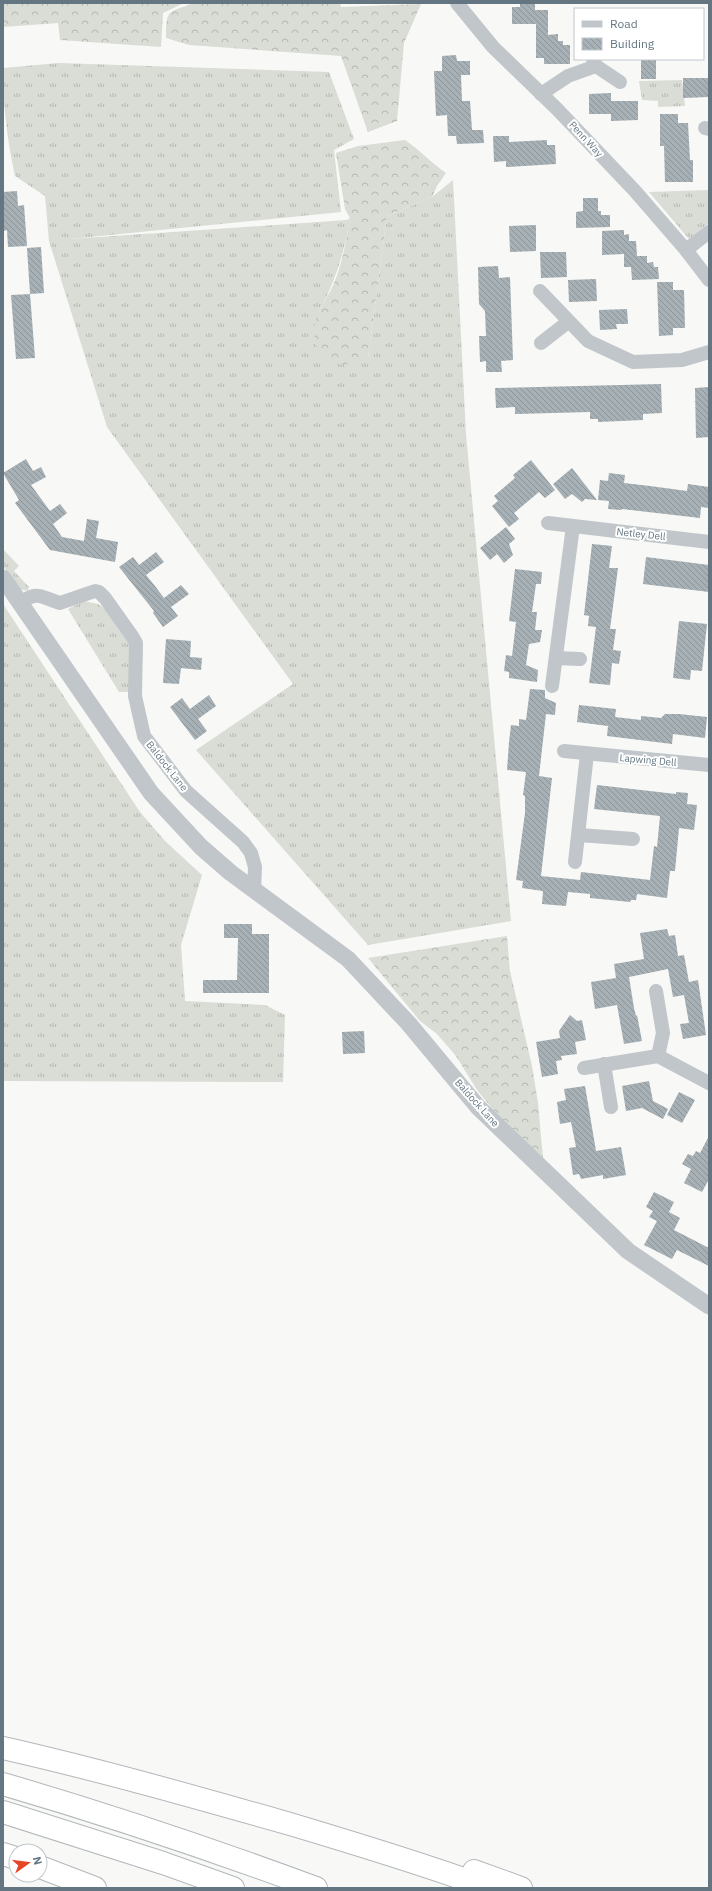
<svg xmlns="http://www.w3.org/2000/svg" width="712" height="1891" viewBox="0 0 712 1891" font-family="'IBM Plex Sans',sans-serif">
  <style>
    .grass { fill: url(#grass-tufts) }
    .forest { fill: url(#forest-crowns) }
    .building { fill: url(#building-back-hatch) }
    .lines { fill: none; stroke-linecap: round; stroke-linejoin: round }
    .motorway-casing { stroke: #b2b8bb; stroke-width: 24 }
    .minor { stroke: #c1c6ca; stroke-width: 14 }
    .tertiary { stroke: #c1c6ca; stroke-width: 17 }
    .motorway { stroke: #fff; stroke-width: 22 }
    .labels { text-anchor: middle; dominant-baseline: central; stroke-width: 4; stroke-linejoin: round; paint-order: stroke }
    .street-label { font-size: 10px; fill: #637681; stroke: #fff }
  </style>
  <defs>
    <pattern id="grass-tufts" width="24" height="20" patternUnits="userSpaceOnUse"><rect width="24" height="20" fill="#d9ddd5"/><path d="M3 7l-1-3M5 7V3M7 7l1-3M15 17l-1-3M17 17v-4M19 17l1-3" fill="none" stroke="#b4b8b2"/></pattern>
    <pattern id="forest-crowns" width="20" height="18" patternUnits="userSpaceOnUse"><rect width="20" height="18" fill="#d9ddd5"/><path d="M2 6a3 3 0 1 1 6 0M12 15a3 3 0 1 1 6 0" fill="none" stroke="#b4b8b2"/></pattern>
    <pattern id="building-back-hatch" width="6" height="6" patternUnits="userSpaceOnUse"><rect width="6" height="6" fill="#a6b0b5"/><path d="M-1 5l2 2M0 0l6 6M5-1l2 2" fill="none" stroke="#8b9499"/></pattern>
  </defs>
  <rect width="100%" height="100%" fill="#f8f8f6"/>
  <g class="grass">
    <path d="M 59,63 L 329,72 L 354,139 L 334,150 L 341,212 L 70,239 L 347,220 L 350,218 C 344,254 336,279 319,312 L 368,358 L 387,216 L 432,197 L 453,180 L 466,434 L 511,921 L 368,945 L 196,750 L 293,684 L 107,427 L 49,241 L 45,196 L 15,176 C 7,140 3,104 3,68 Z"/>
    <path d="M 682,80 L 685,106 L 658,107 L 658,101 L 642,100 L 639,81 Z"/>
    <path d="M 709,190 L 709,223 L 689,239 L 649,192 Z"/>
    <path d="M 3,549 L 19,566 L 14,571 L 29,587 L 28,591 L 19,589 L 3,566 Z"/>
    <path d="M 84,601 L 98,604 L 106,610 L 132,645 L 131,692 L 119,692 L 68,609 Z"/>
    <path d="M 3,604 L 140,812 L 166,842 L 202,875 L 181,945 L 185,1001 L 265,1005 L 285,1015 L 283,1082 L 3,1081 Z"/>
  </g>
  <g class="forest">
    <path d="M 3,3 L 184,3 L 163,13 L 161,47 L 60,40 L 58,23 L 3,27 Z"/>
    <path d="M 194,3 L 340,3 L 341,7 L 421,4 L 404,43 L 397,121 L 368,132 L 341,56 L 189,45 L 166,38 C 166,8 168,13 194,3 Z"/>
    <path d="M 405,140 C 420,150 431,163 446,173 L 437,186 L 432,197 L 387,216 L 368,358 C 343,372 314,363 314,331 C 314,315 328,298 334,283 C 343,262 346,240 350,218 L 345,209 L 336,153 L 358,146 Z"/>
    <path d="M 507,936 L 510,971 L 532,1066 L 538,1103 L 543,1158 L 504,1123 L 477,1090 L 456,1056 L 437,1034 L 420,1021 L 368,958 Z"/>
  </g>
  <g class="building">
    <path d="M 520,3 L 535,3 L 535,10 L 548,10 L 548,35 L 558,34 L 558,41 L 563,41 L 563,45 L 570,45 L 570,64 L 544,64 L 544,58 L 536,58 L 536,24 L 512,24 L 512,7 L 520,7 Z"/>
    <path d="M 456,55 L 457,61 L 470,61 L 470,75 L 461,75 L 462,101 L 470,101 L 472,130 L 483,130 L 484,143 L 457,144 L 456,136 L 448,136 L 447,115 L 436,116 L 434,71 L 442,71 L 442,56 Z"/>
    <rect x="641" y="59" width="15" height="20"/>
    <path d="M 683,78 L 709,78 L 709,97 L 683,98 Z"/>
    <path d="M 611,93 L 611,101 L 638,101 L 638,120 L 611,121 L 611,114 L 589,114 L 589,94 Z"/>
    <path d="M 660,114 L 678,114 L 678,123 L 688,123 L 690,160 L 693,160 L 693,182 L 665,182 L 664,146 L 660,146 Z"/>
    <path d="M 493,136 L 509,136 L 509,142 L 547,140 L 547,145 L 555,145 L 556,164 L 506,167 L 506,161 L 494,162 Z"/>
    <path d="M 17,191 L 18,206 L 24,205 L 27,246 L 8,247 L 7,230 L 4,231 L 3,192 Z"/>
    <path d="M 583,198 L 598,198 L 598,211 L 601,211 L 601,215 L 610,215 L 610,227 L 576,228 L 576,212 L 583,211 Z"/>
    <path d="M 536,225 L 536,251 L 510,252 L 509,226 Z"/>
    <path d="M 624,230 L 624,235 L 629,234 L 629,241 L 636,241 L 637,256 L 647,256 L 647,263 L 653,262 L 654,267 L 658,267 L 659,279 L 632,280 L 631,267 L 624,267 L 624,254 L 602,255 L 602,231 Z"/>
    <path d="M 41,247 L 44,293 L 30,294 L 27,248 Z"/>
    <path d="M 540,252 L 566,252 L 567,277 L 541,278 Z"/>
    <path d="M 498,266 L 499,278 L 510,277 L 513,360 L 501,361 L 502,372 L 486,372 L 486,361 L 480,362 L 479,336 L 486,336 L 485,311 L 479,304 L 478,267 Z"/>
    <path d="M 596,279 L 597,301 L 569,302 L 568,280 Z"/>
    <path d="M 657,282 L 673,282 L 673,290 L 684,290 L 685,328 L 673,328 L 673,335 L 659,336 Z"/>
    <path d="M 30,294 L 35,358 L 16,359 L 11,295 Z"/>
    <path d="M 627,309 L 628,324 L 616,324 L 617,329 L 600,330 L 599,310 Z"/>
    <path d="M 661,384 L 662,413 L 643,414 L 643,420 L 598,422 L 598,419 L 590,419 L 590,412 L 515,414 L 515,407 L 496,408 L 495,388 Z"/>
    <path d="M 709,387 L 709,437 L 696,438 L 695,388 Z"/>
    <path d="M 26,459 L 33,471 L 41,467 L 46,477 L 31,485 L 50,511 L 60,504 L 67,513 L 53,524 L 62,537 L 84,541 L 87,519 L 99,521 L 96,538 L 118,542 L 115,562 L 50,550 L 15,503 L 19,500 L 3,473 Z"/>
    <path d="M 531,460 L 555,490 L 545,498 L 539,492 L 514,513 L 519,519 L 509,527 L 492,506 L 498,501 L 494,496 L 515,478 L 513,475 Z"/>
    <path d="M 572,468 L 597,500 L 585,499 L 582,502 L 572,494 L 565,499 L 553,484 Z"/>
    <path d="M 609,473 L 625,475 L 624,483 L 650,486 L 687,491 L 688,484 L 709,487 L 709,508 L 701,507 L 700,518 L 622,509 L 621,510 L 608,509 L 609,501 L 598,500 L 600,480 L 608,481 Z"/>
    <path d="M 506,527 L 515,539 L 509,544 L 513,555 L 504,563 L 497,554 L 490,560 L 480,548 Z"/>
    <path d="M 592,544 L 612,546 L 609,568 L 618,568 L 610,629 L 616,629 L 613,650 L 621,651 L 619,664 L 612,663 L 610,685 L 589,683 L 596,627 L 588,626 L 589,616 L 584,615 Z"/>
    <path d="M 156,552 L 164,562 L 146,575 L 155,586 L 164,598 L 181,585 L 189,594 L 171,607 L 178,616 L 163,627 L 153,613 L 154,611 L 119,567 L 133,557 L 139,565 Z"/>
    <path d="M 646,557 L 709,565 L 709,592 L 643,584 Z"/>
    <path d="M 515,569 L 542,572 L 541,584 L 536,584 L 532,612 L 537,612 L 535,630 L 542,630 L 540,642 L 529,644 L 526,665 L 538,670 L 537,682 L 509,678 L 509,672 L 504,671 L 506,655 L 512,656 L 516,622 L 509,621 Z"/>
    <path d="M 679,621 L 707,624 L 702,671 L 691,670 L 690,680 L 673,678 Z"/>
    <path d="M 166,639 L 191,641 L 190,657 L 202,658 L 201,670 L 181,668 L 179,684 L 163,683 Z"/>
    <path d="M 530,689 L 545,690 L 545,698 L 556,703 L 555,715 L 546,714 L 539,776 L 552,778 L 541,876 L 580,880 L 581,872 L 650,880 L 654,846 L 657,847 L 660,816 L 594,809 L 597,785 L 676,794 L 676,792 L 688,793 L 687,804 L 697,805 L 694,830 L 679,828 L 675,871 L 670,871 L 667,898 L 637,894 L 636,900 L 631,900 L 630,902 L 590,898 L 590,894 L 568,892 L 566,906 L 542,904 L 543,891 L 522,888 L 523,881 L 516,880 L 525,813 L 525,796 L 523,795 L 526,772 L 507,770 L 509,742 L 511,725 L 519,726 L 519,719 L 526,720 Z"/>
    <path d="M 209,695 L 216,706 L 198,719 L 207,731 L 195,740 L 170,707 L 182,698 L 190,709 Z"/>
    <path d="M 579,705 L 616,709 L 615,717 L 641,720 L 641,716 L 661,718 L 665,714 L 679,714 L 707,717 L 705,738 L 673,734 L 672,744 L 607,736 L 608,726 L 577,722 Z"/>
    <path d="M 224,924 L 252,924 L 252,934 L 269,934 L 269,993 L 203,993 L 203,980 L 237,980 L 238,938 L 224,938 Z"/>
    <path d="M 667,929 L 669,936 L 675,935 L 678,956 L 684,955 L 689,982 L 698,980 L 706,1035 L 683,1039 L 680,1024 L 689,1023 L 684,995 L 673,997 L 668,969 L 629,977 L 634,1008 L 636,1016 L 637,1015 L 642,1041 L 624,1044 L 617,1005 L 595,1009 L 591,982 L 616,978 L 614,964 L 644,959 L 640,933 Z"/>
    <path d="M 570,1015 L 577,1021 L 582,1020 L 586,1040 L 575,1042 L 577,1054 L 561,1056 L 562,1060 L 556,1061 L 558,1074 L 542,1077 L 536,1042 L 560,1038 L 559,1031 Z"/>
    <path d="M 364,1031 L 365,1053 L 343,1054 L 342,1032 Z"/>
    <path d="M 649,1081 L 653,1101 L 668,1109 L 663,1119 L 642,1108 L 626,1111 L 622,1086 Z"/>
    <path d="M 585,1086 L 596,1151 L 621,1147 L 626,1175 L 603,1179 L 603,1175 L 581,1179 L 579,1174 L 573,1175 L 569,1148 L 576,1147 L 571,1122 L 560,1124 L 557,1102 L 566,1100 L 564,1089 Z"/>
    <path d="M 679,1092 L 695,1100 L 682,1123 L 667,1115 Z"/>
    <path d="M 709,1136 L 709,1179 L 702,1192 L 684,1183 L 691,1169 L 682,1164 L 688,1154 L 693,1156 L 696,1151 L 700,1153 Z"/>
    <path d="M 654,1192 L 674,1202 L 669,1212 L 680,1218 L 674,1230 L 709,1248 L 709,1266 L 677,1250 L 672,1259 L 644,1245 L 657,1221 L 649,1217 L 653,1211 L 646,1207 Z"/>
  </g>
  <g class="lines">
    <defs>
      <g id="motorway">
        <path d="M 3,1748 C 100,1770 195,1797 290,1824 C 357,1844 423,1864 489,1888"/>
        <path d="M 3,1784 C 109,1815 213,1850 316,1888"/>
        <path d="M 3,1812 L 163,1863 L 233,1888"/>
        <path d="M 3,1854 L 16,1858"/>
        <path d="M 40,1867 L 95,1888"/>
        <path d="M 474,1871 L 521,1888"/>
      </g>
    </defs>
    <use href="#motorway" class="motorway-casing"/>
    <g class="minor">
      <path d="M 457,3 L 493,47 L 557,109 L 635,191 L 686,250 L 709,280"/>
      <path d="M 593,59 L 596,66 L 620,82"/>
      <path d="M 541,94 L 568,76 L 596,66"/>
      <path d="M 705,128 L 709,129"/>
      <path d="M 686,250 L 709,232"/>
      <path d="M 540,291 L 588,341 L 633,362 L 682,360 L 709,352"/>
      <path d="M 541,343 L 568,322"/>
      <path d="M 548,523 L 709,542"/>
      <path d="M 19,603 C 40,590 39,597 60,603 L 95,591 L 99,592 L 105,598 L 132,636 L 136,643 L 135,696 L 144,736 L 186,791 L 243,842 L 251,853 L 255,867 L 254,891"/>
      <path d="M 556,658 L 580,659"/>
      <path d="M 552,686 L 573,526"/>
      <path d="M 564,751 L 709,765"/>
      <path d="M 579,835 L 633,839"/>
      <path d="M 575,862 L 587,754"/>
      <path d="M 656,991 L 663,1033 L 658,1056"/>
      <path d="M 604,1064 L 611,1107"/>
      <path d="M 584,1068 L 658,1056 L 709,1083"/>
    </g>
    <path class="tertiary" d="M 3,578 L 151,793 L 201,847 L 231,873 L 348,959 L 409,1024 L 478,1107 L 628,1251 L 709,1306"/>
    <use href="#motorway" class="motorway"/>
  </g>
  <g class="labels">
    <g class="street-label">
      <text transform="translate(586 139) rotate(47)">Penn Way</text>
      <text transform="translate(641 534) rotate(6)">Netley Dell</text>
      <text transform="translate(648 760) rotate(5)">Lapwing Dell</text>
      <text transform="translate(167 766) rotate(52)">Baldock Lane</text>
      <text transform="translate(477 1103) rotate(48)">Baldock Lane</text>
    </g>
  </g>
  <rect width="712" height="1891" fill="none" stroke="#637681" stroke-width="8"/>
  <rect x="574" y="8" width="130" height="52" fill="#ffffff" stroke="#c1c8cd"/>
  <rect x="582" y="21" width="20" height="6" fill="#c1c6ca" stroke="#c1c8cd"/>
  <text x="610" y="28" font-size="12" fill="#637681">Road</text>
  <rect x="582" y="38" width="20" height="12" fill="url(#building-back-hatch)" stroke="#c1c8cd"/>
  <text x="610" y="48" font-size="12" fill="#637681">Building</text>
  <g transform="translate(28 1863) rotate(76)"><circle r="19" fill="#ffffff" stroke="#c1c8cd"/>
  <path d="M0-3L7 15L0 10L-7 15Z" fill="#e64628"/>
  <text y="-6" font-size="11" font-weight="bold" text-anchor="middle" fill="#637681">N</text>
  </g>
</svg>
